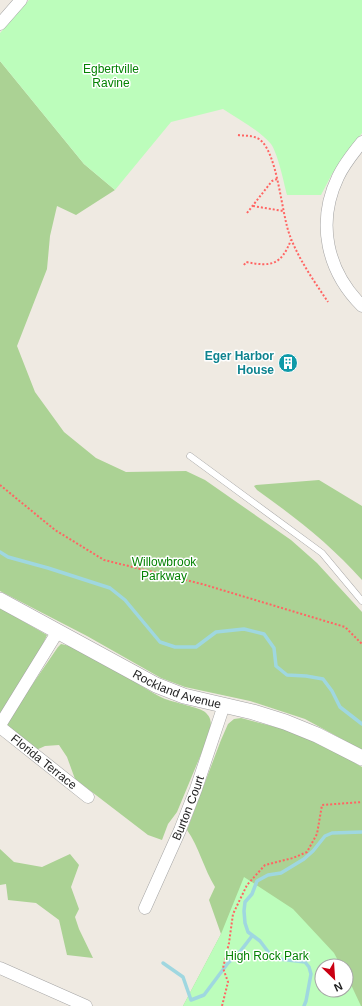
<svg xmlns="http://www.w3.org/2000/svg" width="362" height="1006" viewBox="0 0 362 1006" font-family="Helvetica,sans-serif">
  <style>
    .forest { fill: #abd294; fill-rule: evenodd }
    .park { fill: #bcfdbb }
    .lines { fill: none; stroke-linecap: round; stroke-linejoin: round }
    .stream { stroke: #9fd7e0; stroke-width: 3.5 }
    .service-casing { stroke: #a4a4a4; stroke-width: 7 }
    .minor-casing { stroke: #a4a4a4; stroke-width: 13 }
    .tertiary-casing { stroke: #a4a4a4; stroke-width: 16 }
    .path { stroke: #ff6563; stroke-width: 2; stroke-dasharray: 2 2; stroke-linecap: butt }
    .service { stroke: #fff; stroke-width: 6 }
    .minor { stroke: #fff; stroke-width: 12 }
    .tertiary { stroke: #fff; stroke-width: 15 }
    .labels { text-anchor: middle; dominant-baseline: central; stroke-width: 3; stroke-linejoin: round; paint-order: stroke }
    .park-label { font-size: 12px; fill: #058304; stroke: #fff }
    .culture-label { font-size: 12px; font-weight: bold; fill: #0d838f; stroke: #fff; text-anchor: end }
    .street-label { font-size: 12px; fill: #1d1d1d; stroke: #fff }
  </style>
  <rect width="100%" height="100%" fill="#efeae2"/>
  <g class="forest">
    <path d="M 0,61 L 84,164 L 115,190 L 76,215 L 57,206 L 50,236 L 47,269 L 17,346 L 35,392 L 64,432 L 96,458 L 126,472 L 186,471 L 205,480 L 291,540 L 317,563 L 362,612 L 362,750 L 305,719 L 250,701 L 185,687 L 161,678 L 87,636 L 0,591 Z"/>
    <path d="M 319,480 L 362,506 L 362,580 C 331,545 295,517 257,490 L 254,486 L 256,485 Z"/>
    <path d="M 0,608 L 47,635 L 39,653 L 0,715 Z"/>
    <path d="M 61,644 C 96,650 132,684 165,699 C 173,702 201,708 205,712 C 213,719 211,726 209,735 L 177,812 L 168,824 L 162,840 L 148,835 L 75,779 L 67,757 L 59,745 L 45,746 L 34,751 L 7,726 L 8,720 L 58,647 Z"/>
    <path d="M 241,718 L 291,731 L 326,746 L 362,767 L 362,1006 L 183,1006 L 221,934 L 209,900 L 215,887 C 204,869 199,847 187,830 L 221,740 L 228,724 L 234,719 ZM 322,966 L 346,966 L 346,990 L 322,990 Z"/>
    <path d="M 0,849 L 14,862 L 42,867 L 70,854 L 79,865 L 71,887 L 79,909 L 75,917 L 79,929 L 93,958 L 67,955 L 59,920 L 36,903 L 8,900 L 6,884 L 0,885 Z"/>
  </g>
  <g class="park">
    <path d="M 29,0 L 362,0 L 362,133 L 332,174 L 321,195 L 287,195 C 284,183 278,154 271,144 C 259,130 238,119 223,109 L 171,122 L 115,190 L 84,164 L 0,61 L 0,33 Z"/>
    <path d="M 244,877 L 293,909 L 334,953 L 341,966 L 322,966 L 322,990 L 346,990 L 346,974 L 361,1006 L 183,1006 L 221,934 Z"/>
  </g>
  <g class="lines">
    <g class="stream">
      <path d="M 0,552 L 8,557 L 48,568 L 110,588 L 125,600 L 160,642 L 175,647 L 196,647 L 216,632 L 244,629 L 264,634 L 274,648 L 276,666 L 287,675 L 306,676 L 323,679 L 332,691 L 340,707 L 362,724"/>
      <path d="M 163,963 L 183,977 L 191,1000 L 204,995 L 228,963 L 239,953 L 252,936"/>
      <path d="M 304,1006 L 306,1001 L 311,974 L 309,967 L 305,962 L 279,959 L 272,957 L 260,941 L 248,932 L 245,923 L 244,911 L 245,902 L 252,894 L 257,881 L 268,875 L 281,873 L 304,859 L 313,851 L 325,836 L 332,833 L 362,832"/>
    </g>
    <defs>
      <path id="service" d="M 190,456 L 322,553 L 362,601"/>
      <g id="minor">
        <path d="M 0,24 L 21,0"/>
        <path d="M 362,142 C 353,153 344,164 338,177 C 316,223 327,271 362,306"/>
        <path d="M 0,725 L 58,631"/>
        <path id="s1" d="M 0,727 L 88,797"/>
        <path id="s2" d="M 145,908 L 180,830 L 196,789 L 224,705"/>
        <path d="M 0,968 L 86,1006"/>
      </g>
      <g id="tertiary">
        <path id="s3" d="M 0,600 L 156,685 L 184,696 L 253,712 L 285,722 L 317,735 L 362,758"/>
      </g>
    </defs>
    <use href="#service" class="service-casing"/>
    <use href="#minor" class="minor-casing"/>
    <use href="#tertiary" class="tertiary-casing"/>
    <g class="path">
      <path d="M 238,135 C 245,136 252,135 259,139 C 278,152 281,213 290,236 C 299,260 314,281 328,302"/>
      <path d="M 253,206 L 283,211"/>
      <path d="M 247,213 L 272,181 L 277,179"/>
      <path d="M 244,265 L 246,262 C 272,267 281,265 291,240"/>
      <path d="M 0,485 L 55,530 L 104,560 L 202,584 L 345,627 L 362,644"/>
      <path d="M 222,1006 L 228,982 L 223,968 L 229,943 L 233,914 L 247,885 L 265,865 L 293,858 L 307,852 L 317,834 L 322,805 L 362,802"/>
    </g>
    <use href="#service" class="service"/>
    <use href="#minor" class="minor"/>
    <use href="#tertiary" class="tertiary"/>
  </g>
  <defs>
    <symbol id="building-disc" viewBox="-11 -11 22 22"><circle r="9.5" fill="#0f9aa8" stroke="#fff"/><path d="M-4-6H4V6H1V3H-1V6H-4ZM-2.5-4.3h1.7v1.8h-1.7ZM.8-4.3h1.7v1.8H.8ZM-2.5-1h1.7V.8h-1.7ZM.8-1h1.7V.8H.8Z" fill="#fff"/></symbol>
  </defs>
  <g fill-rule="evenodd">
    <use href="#building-disc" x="277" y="352" width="22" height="22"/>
  </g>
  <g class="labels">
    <g class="park-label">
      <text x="111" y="69">Egbertville<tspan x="111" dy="14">Ravine</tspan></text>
      <text x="164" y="562">Willowbrook<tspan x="164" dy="14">Parkway</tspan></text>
      <text x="267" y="956">High Rock Park</text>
    </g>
    <g class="culture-label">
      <text x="274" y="356">Eger Harbor<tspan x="274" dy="14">House</tspan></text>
    </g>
    <g class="street-label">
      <text stroke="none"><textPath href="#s3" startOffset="199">Rockland Avenue</textPath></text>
      <text stroke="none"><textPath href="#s1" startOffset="56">Florida Terrace</textPath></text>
      <text stroke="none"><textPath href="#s2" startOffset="109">Burton Court</textPath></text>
    </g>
  </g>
  <g transform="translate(334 978) rotate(155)"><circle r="19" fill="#ffffff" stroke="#a5a5a5"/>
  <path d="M0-3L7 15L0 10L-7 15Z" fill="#ca0012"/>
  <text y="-6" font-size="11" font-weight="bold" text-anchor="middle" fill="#1d1d1d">N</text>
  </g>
</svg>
